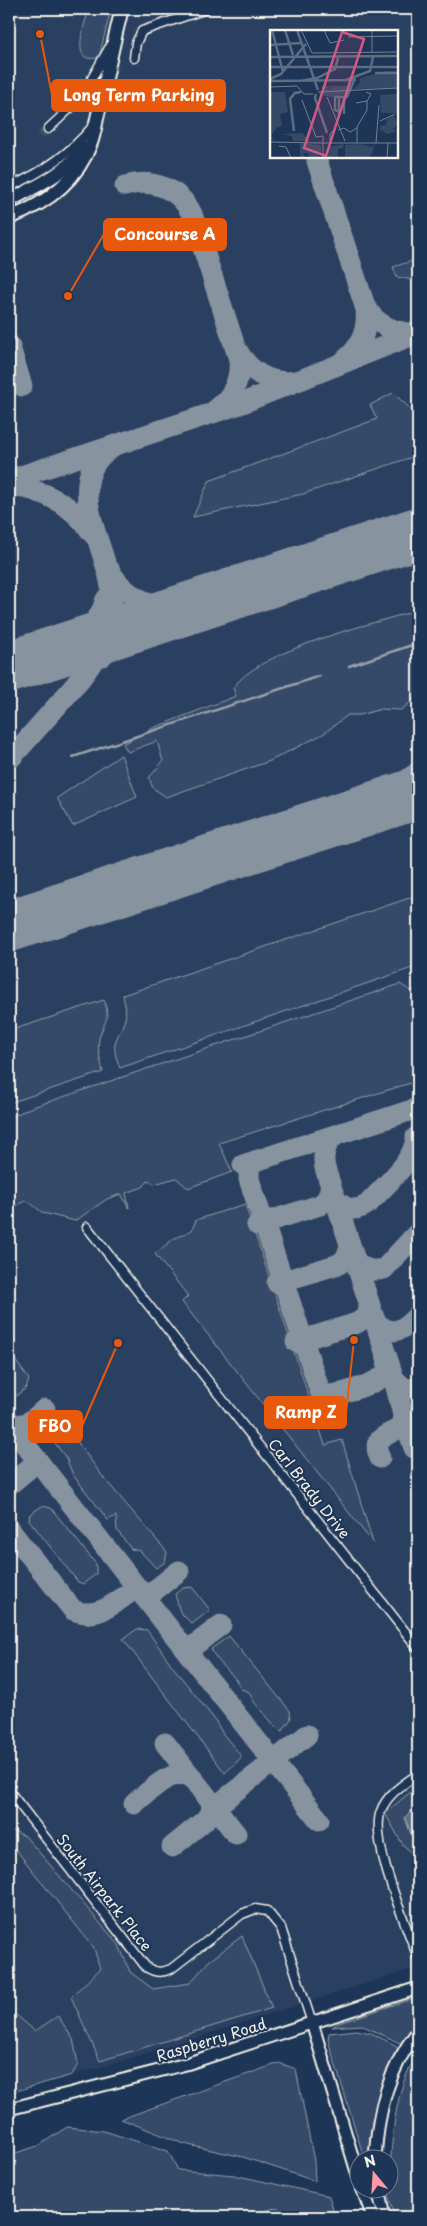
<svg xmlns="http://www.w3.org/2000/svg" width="427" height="2226" viewBox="0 0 427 2226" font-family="'Playpen Sans',sans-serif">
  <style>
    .built { fill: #2a4060; fill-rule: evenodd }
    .green { fill: #354a67; stroke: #949ea8 }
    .water { fill: #5e6d82; stroke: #9aa2ab }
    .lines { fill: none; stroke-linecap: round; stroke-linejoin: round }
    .stream { stroke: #9aa2ab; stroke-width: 2.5 }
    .taxiway { stroke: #8893a0; stroke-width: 21 }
    .runway { stroke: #8893a0; stroke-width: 52 }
    .street-tunnel { stroke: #3d516d; stroke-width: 8; stroke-dasharray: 8 4; stroke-linecap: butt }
    .street-casing { stroke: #f4f1e8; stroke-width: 11 }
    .secondary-casing { stroke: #f4f1e8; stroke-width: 15 }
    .primary-casing { stroke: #f4f1e8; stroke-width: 16 }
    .street { stroke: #1d3557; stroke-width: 8 }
    .secondary { stroke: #1d3557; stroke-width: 11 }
    .primary { stroke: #1d3557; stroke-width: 12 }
    .labels { text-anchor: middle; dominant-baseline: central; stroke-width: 4; stroke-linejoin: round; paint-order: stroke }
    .street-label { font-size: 15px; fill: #f4f1e8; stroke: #1d3557 }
    .inset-river { fill: none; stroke: #5e6d82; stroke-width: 2.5 }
    .inset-road { fill: none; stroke: #738091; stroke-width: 1 }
    .view { fill: #d15985; fill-opacity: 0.15; stroke: #d15985; stroke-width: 2.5 }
    .inset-edge { fill: none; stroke: #f4f1e8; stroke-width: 2.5 }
    .leader { fill: none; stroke: #e8590c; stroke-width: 2 }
    .callout-dot { fill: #e8590c; stroke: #1d3557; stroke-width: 2 }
    .callout { fill: #e8590c; stroke: #e8590c; stroke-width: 2 }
    .callout-label { font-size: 16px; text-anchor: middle; font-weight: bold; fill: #fff }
  </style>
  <rect width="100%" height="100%" fill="#1d3557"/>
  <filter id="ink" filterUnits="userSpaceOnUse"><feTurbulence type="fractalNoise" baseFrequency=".02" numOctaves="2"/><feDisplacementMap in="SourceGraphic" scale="10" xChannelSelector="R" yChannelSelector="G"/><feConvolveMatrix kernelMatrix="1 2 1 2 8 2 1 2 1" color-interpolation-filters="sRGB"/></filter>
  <g filter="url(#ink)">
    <path class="built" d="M 9,9 L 418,9 L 418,1967 L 119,2062 L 72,2075 L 78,2064 L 9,2085 ZM 271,31 L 396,31 L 396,156 L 271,156 Z"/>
    <g class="green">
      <path d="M 89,9 L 111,9 L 99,57 C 68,67 85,23 89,9 Z"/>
      <path d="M 418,259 L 418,281 L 397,277 L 393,267 Z"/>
      <path d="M 393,393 L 412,410 L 418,408 L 418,455 L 303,494 L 193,517 L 209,481 L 377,419 L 370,405 Z"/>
      <path d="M 418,610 L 418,696 L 401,710 L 381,709 L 360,715 L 348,715 L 323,734 L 270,761 L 166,797 L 153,788 L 149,778 L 163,761 L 157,741 L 128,752 L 123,744 L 153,728 L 236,696 L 233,688 C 260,649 372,624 418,610 Z"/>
      <path d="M 121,755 L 137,797 L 73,826 L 57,798 Z"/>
      <path d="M 418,895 L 418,966 L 120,1068 C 109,1040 117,1043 125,1019 C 127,1012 124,1002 123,995 Z"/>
      <path d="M 400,984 L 411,991 L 418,989 L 417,1081 L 219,1143 L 232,1172 L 188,1188 L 176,1178 L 154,1184 L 148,1181 L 143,1187 L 126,1193 L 129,1208 L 121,1194 L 107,1199 L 75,1221 L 43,1213 L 29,1202 L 24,1201 L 11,1210 L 9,1214 L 9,1118 L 30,1108 Z"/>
      <path d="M 104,1000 C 111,1022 104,1019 99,1039 C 97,1050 101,1061 103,1072 L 9,1103 L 9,1031 Z"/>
      <path d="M 245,1204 L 325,1445 L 342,1440 L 373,1543 L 182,1302 L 188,1296 L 155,1254 L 173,1239 L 192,1230 L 196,1220 Z"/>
      <path d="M 9,1352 L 29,1379 L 26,1388 L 16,1396 L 9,1387 Z"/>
      <path d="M 68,1429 L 103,1477 L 167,1552 L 165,1562 L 156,1568 L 140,1551 L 131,1549 L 117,1530 L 116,1516 L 108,1520 L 73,1475 L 66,1458 L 51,1438 L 61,1430 Z"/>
      <path d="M 42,1506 L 51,1508 L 96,1564 L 96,1574 L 83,1584 L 78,1582 L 29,1520 L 30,1514 Z"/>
      <path d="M 192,1587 L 210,1610 L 192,1624 L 180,1612 L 175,1594 L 183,1588 Z"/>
      <path d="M 137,1629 L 147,1630 L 173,1667 L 215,1720 L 223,1734 L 242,1757 L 225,1773 L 123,1639 Z"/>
      <path d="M 229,1636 L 290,1711 L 291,1719 L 282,1731 C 274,1727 274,1724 268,1718 C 259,1706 256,1708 249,1692 L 241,1689 C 235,1673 218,1665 211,1649 Z"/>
      <path d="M 418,1786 L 418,1805 L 405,1818 L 415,1845 L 418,1849 L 418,1858 L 403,1845 L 385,1813 Z"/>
      <path d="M 9,1829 L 25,1836 L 119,1945 L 130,1972 L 153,1989 L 190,1983 L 208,1962 L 242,1936 L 272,2008 L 100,2061 L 71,1997 L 100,1969 L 94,1948 L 9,1841 Z"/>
      <path d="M 418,1997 L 418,2023 L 402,2044 L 361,2025 L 332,2027 L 339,2023 Z"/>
      <path d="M 9,2009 L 35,2031 L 58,2016 L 73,2039 L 78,2064 L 72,2075 L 9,2093 Z"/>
      <path d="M 356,2030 L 371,2033 L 401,2048 C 379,2082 369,2119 370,2158 L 364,2158 L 328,2040 L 329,2033 Z"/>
      <path d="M 418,2055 L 418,2217 L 395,2217 L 386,2189 L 390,2188 C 390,2152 394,2083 418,2055 Z"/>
      <path d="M 279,2063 L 296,2069 L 314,2161 L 315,2181 L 243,2157 L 184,2144 L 121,2119 Z"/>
      <path d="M 67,2127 L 104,2131 L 168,2151 L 178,2170 L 234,2175 L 329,2196 L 335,2217 L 285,2217 L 277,2207 L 248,2217 L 9,2217 L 9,2155 L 38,2146 Z"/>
    </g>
    <path class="water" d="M 418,1805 L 418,1849 L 415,1846 L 405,1817 Z"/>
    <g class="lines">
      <g class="stream">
        <path d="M 349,666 L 418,643"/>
        <path d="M 73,757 L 320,676"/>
      </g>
      <g class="taxiway">
        <path d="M 317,161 L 366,309 C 368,329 361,348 345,360"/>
        <path d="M 125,186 C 152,178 179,188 192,214 L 239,359 C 241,380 232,399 214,411"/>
        <path d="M 365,306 C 375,325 396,334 417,333"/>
        <path d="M 9,344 L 22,386"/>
        <path d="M 237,350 C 249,371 269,385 294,381"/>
        <path d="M 9,480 L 240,404 L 418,333"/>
        <path d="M 9,486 C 43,488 74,506 93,534"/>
        <path d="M 109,569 C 126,601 157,609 191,607"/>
        <path d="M 52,653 C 77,640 98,628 106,599"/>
        <path d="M 102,656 L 118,638 L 137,625"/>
        <path d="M 9,760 C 25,742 41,724 57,706 C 86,674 111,645 112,600 C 113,553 57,482 111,448"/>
        <path d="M 347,816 L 390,792 L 418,772"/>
        <path d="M 336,1135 C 325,1143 322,1155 325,1168 L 394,1379 L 403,1415 L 414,1448"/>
        <path d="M 255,1161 L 249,1167 L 249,1179 L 321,1394 C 332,1399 378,1383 386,1374 L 388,1362"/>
        <path d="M 243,1165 L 418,1108"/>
        <path d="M 334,1197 C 344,1210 356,1213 369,1203 C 385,1185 415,1161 416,1137"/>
        <path d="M 257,1225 L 320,1205 L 327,1199 L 331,1187"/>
        <path d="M 354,1259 C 362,1269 371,1272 384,1269 L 418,1232"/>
        <path d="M 277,1283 L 339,1264 L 346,1258 L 350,1246"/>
        <path d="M 374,1320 C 391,1339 404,1330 418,1315"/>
        <path d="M 296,1342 L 357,1323 L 366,1317 L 369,1304"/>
        <path d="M 394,1379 L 404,1388 L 418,1390"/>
        <path d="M 9,1422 C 24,1430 34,1418 45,1409"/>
        <path d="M 9,1424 L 319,1820"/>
        <path d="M 380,1458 C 371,1438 384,1437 398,1429 L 403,1420 L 403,1415"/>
        <path d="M 9,1485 L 38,1461"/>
        <path d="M 9,1529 L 73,1610 C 98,1621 117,1601 137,1587"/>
        <path d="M 145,1598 L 179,1571"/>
        <path d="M 187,1651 L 221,1625"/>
        <path d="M 165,1743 L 236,1834"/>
        <path d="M 134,1804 C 149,1792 172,1766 192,1777"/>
        <path d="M 172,1847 L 204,1821 L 215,1807 L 307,1735"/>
      </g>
      <g class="runway">
        <path d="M 9,667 L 418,533"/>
        <path d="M 9,926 L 418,793"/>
      </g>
      <path class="street-tunnel" d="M 40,135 L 48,129"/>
      <defs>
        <g id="street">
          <path d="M 134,58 L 136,43 L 142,31 L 206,9"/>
          <path d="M 48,129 L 81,98 L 109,48"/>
          <path d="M 9,187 C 42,173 70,154 93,126"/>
          <path d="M 87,1227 L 418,1648"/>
          <path d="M 418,1774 C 404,1784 387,1794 381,1811 C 369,1842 407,1926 418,1958"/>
          <path d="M 9,1791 L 146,1967 C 156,1973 161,1973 171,1969 L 242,1914 L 255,1909 L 267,1911 L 281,1928 L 312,2023"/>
        </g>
        <g id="secondary">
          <path d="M 312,2023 L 360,2182"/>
          <path d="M 9,2109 L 186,2064 L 418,1988"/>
          <path d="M 375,2158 C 378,2111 388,2069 418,2031"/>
          <path d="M 362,2188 L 373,2217"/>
          <path d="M 378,2188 L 384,2217"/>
        </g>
        <g id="primary">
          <path d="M 9,201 C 34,187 68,173 83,147"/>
          <path d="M 9,218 C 46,204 77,181 91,143 C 95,132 96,121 99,110 C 107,76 113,42 122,9"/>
        </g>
      </defs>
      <use href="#street" class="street-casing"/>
      <use href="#secondary" class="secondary-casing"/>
      <use href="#primary" class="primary-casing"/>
      <use href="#street" class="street"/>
      <use href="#secondary" class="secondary"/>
      <use href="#primary" class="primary"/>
    </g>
  </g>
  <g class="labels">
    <g class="street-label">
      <text transform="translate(310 1488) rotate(52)">Carl Brady Drive</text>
      <text transform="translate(105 1892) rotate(52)">South Airpark Place</text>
      <text transform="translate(211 2039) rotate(-17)">Raspberry Road</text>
    </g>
  </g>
  <g transform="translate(270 30)">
    <rect width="128" height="128" fill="#1d3557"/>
    <path d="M 115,41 L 127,41 L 127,58 L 83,59 L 90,53 L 90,48 ZM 51,56 L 60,56 L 59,60 L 60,60 L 61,56 L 81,56 L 76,65 L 61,67 L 48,64 L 52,61 ZM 0,62 L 15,62 L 18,82 L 10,84 L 12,96 L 7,97 L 1,106 L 4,110 L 0,110 ZM 127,64 L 127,83 L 111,83 L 110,65 ZM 124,85 L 127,94 L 123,100 L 127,101 L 118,104 L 110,100 L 110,96 L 116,95 L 117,89 ZM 32,103 L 40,111 L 23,111 L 22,106 L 12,104 ZM 30,113 L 51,115 L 51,124 L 47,122 L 49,127 L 40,127 L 37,123 L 33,124 L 35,127 L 30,128 ZM 74,114 L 73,118 L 68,119 L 68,127 L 72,127 L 54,128 L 58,117 ZM 90,114 L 102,117 L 105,115 L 100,127 L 75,128 L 75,115 Z" fill="#354a67"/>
    <path class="inset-river" d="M 2,0 L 13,42M 15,0 L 23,25M 27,0 L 48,60M 0,15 L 31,13M 0,27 L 128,26M 0,37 L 128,37M 105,43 L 128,43M 0,49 L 11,44 L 36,14M 76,50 L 100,41 L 103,27M 0,51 L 86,50M 30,51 L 47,48 L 65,39 L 68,28M 46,64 L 45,68 L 57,103M 64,67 L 77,67 L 85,48M 65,67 L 65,80 L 68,81M 74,84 L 74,67M 69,85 L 69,67M 24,101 L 20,69 L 25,63 L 31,62"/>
    <path class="inset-road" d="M 31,0 L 42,23 L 128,22M 54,0 L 60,13 L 74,10M 102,0 L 102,22M 78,7 L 128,6M 0,57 L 27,56 L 34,64 L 43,64M 48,62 L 128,58M 57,67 L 75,111M 86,73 L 97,71 L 101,64 L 96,62M 110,91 L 125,84M 68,100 L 74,98 L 80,102 L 87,98M 0,112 L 53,113 L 53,106 L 46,107 L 32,70M 60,113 L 60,104 L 66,98M 87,113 L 87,97 L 97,80 L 97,71M 106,113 L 109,75M 9,116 L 16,117 L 21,128M 53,128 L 53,113 L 128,113M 117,128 L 118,113"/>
    <path class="view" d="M 72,2 L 94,9 L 56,126 L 34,118 Z"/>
    <rect width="128" height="128" class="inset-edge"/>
  </g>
  <path class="leader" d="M40 34L52 95M68 296L104 234M354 1340L346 1413M118 1343L82 1426"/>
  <g class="callout-dot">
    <circle cx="40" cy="34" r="5"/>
    <circle cx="68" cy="296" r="5"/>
    <circle cx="354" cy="1340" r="5"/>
    <circle cx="118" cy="1343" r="5"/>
  </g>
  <g class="callout">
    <rect x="52" y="80" width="173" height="31" rx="5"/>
    <rect x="104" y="219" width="122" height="31" rx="5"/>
    <rect x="265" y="1397" width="81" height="31" rx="5"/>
    <rect x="29" y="1411" width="53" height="31" rx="5"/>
  </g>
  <g class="callout-label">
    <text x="139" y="101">Long Term Parking</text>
    <text x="165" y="240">Concourse A</text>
    <text x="306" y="1418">Ramp Z</text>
    <text x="55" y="1432">FBO</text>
  </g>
  <rect width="427" height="2226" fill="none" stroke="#1d3557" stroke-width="30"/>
  <rect x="15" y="15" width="397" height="2196" fill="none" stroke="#f4f1e8" stroke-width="2" filter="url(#ink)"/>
  <g transform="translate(374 2174) rotate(342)"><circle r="24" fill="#1d3557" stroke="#738091"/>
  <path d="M0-4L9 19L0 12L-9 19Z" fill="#ff9aa2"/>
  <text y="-8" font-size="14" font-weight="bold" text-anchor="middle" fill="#f4f1e8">N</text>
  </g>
</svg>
